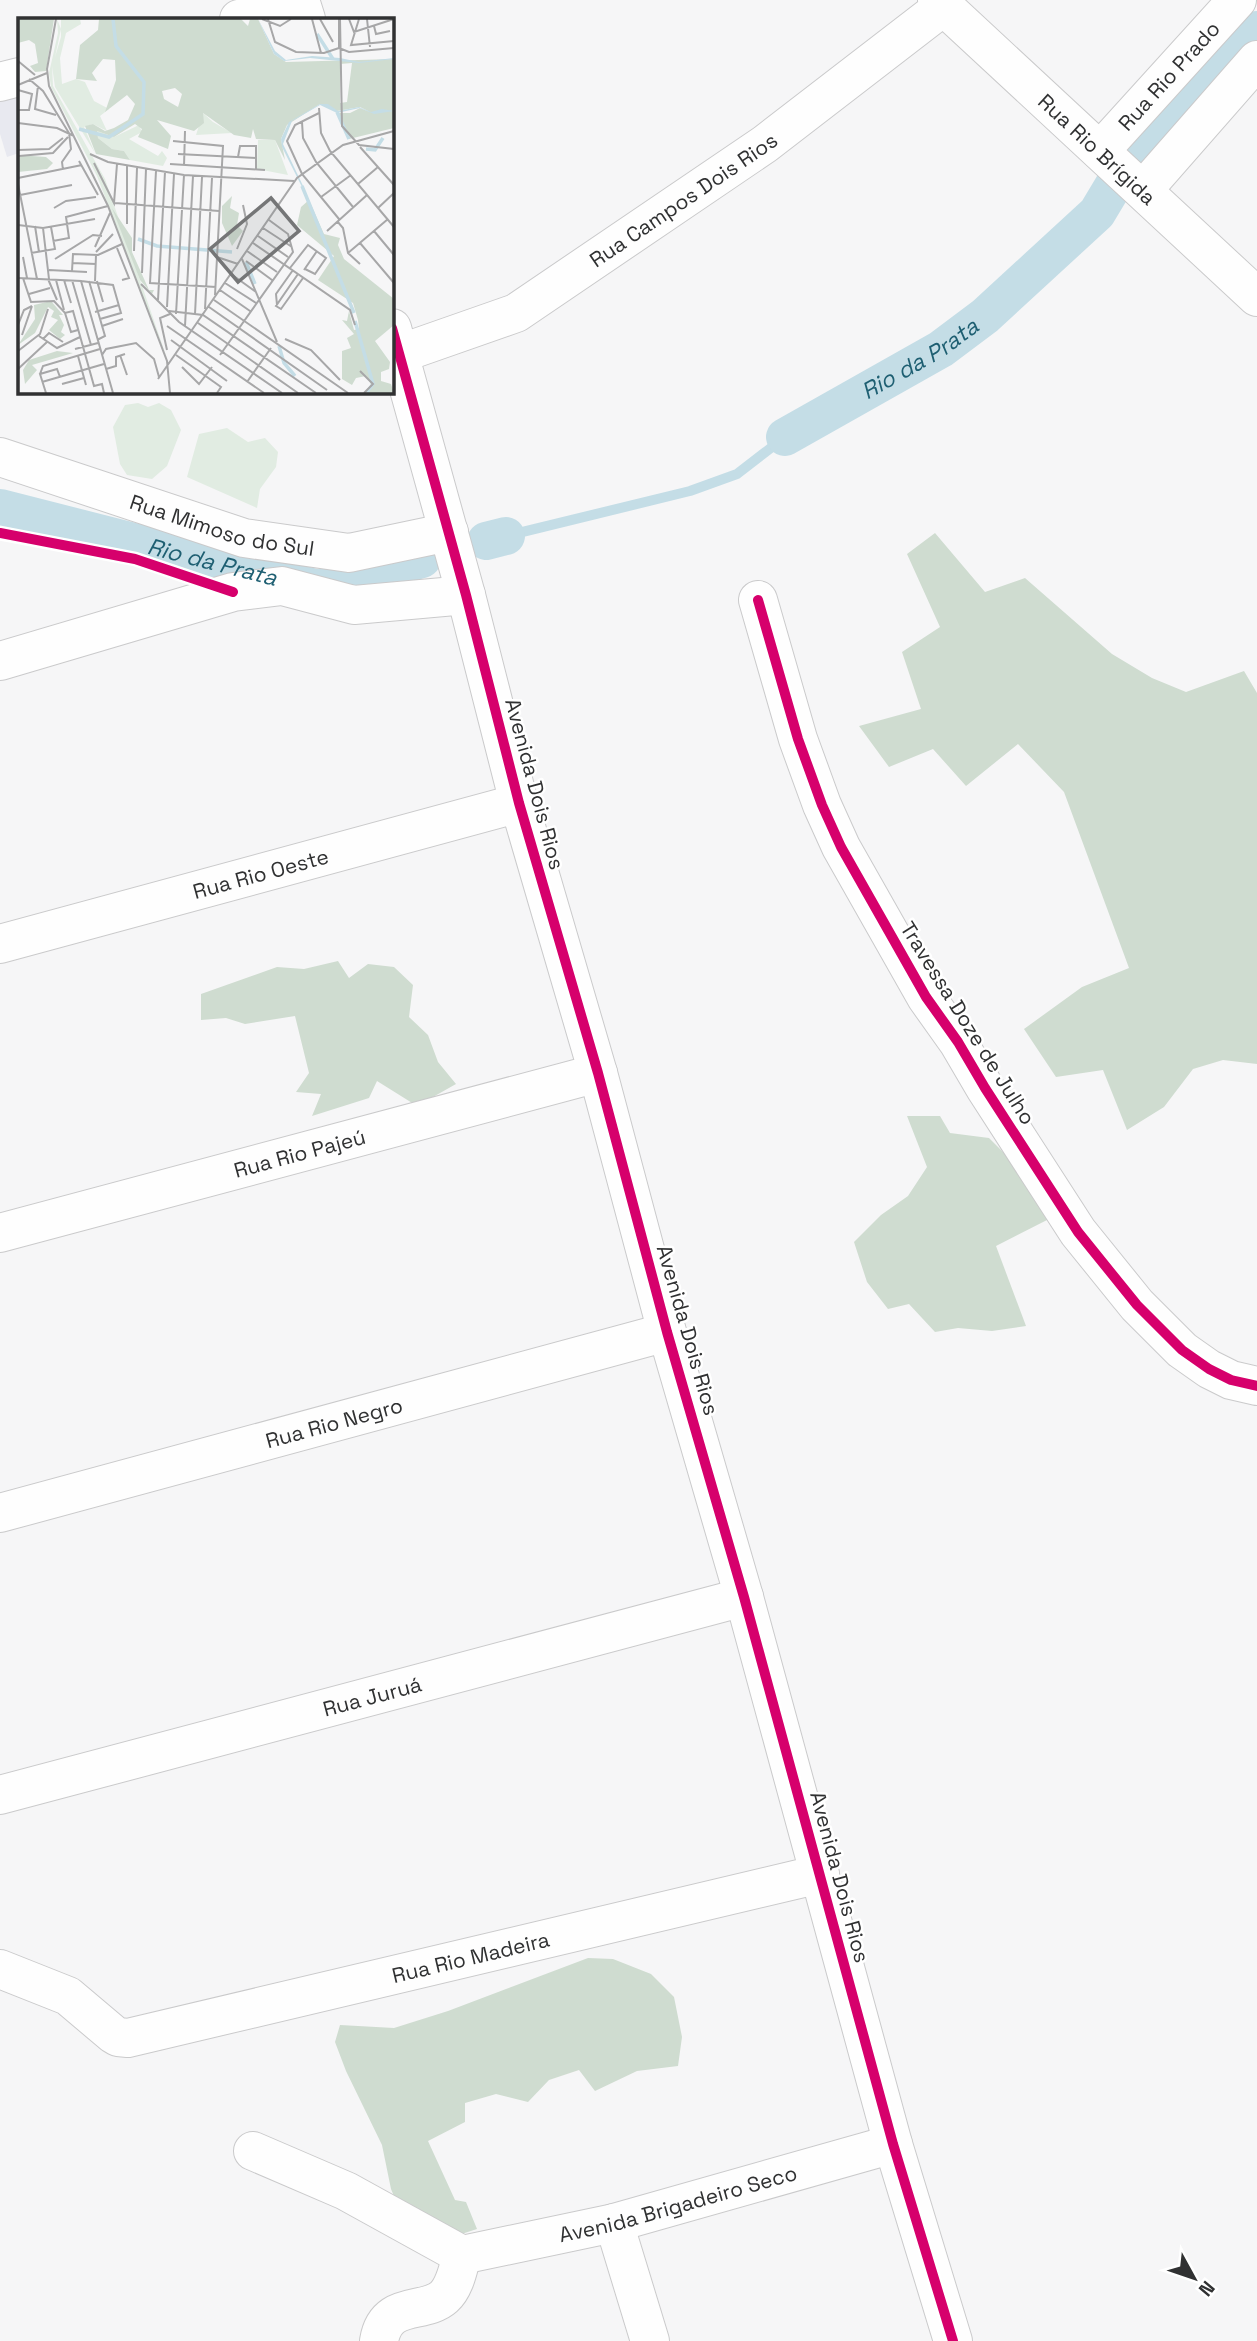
<svg xmlns="http://www.w3.org/2000/svg" width="1257" height="2341" viewBox="0 0 1257 2341" font-family="'Space Grotesk',sans-serif">
  <style>
    .built { fill: #e8e9f0 }
    .green { fill: #e1ece2 }
    .forest { fill: #cfdcd0 }
    .lines { fill: none; stroke-linecap: round; stroke-linejoin: round }
    .stream { stroke: #c4dde6; stroke-width: 10 }
    .canal { stroke: #c4dde6; stroke-width: 38 }
    .minor-casing { stroke: #cacacb; stroke-width: 40 }
    .tertiary-casing { stroke: #cacacb; stroke-width: 40 }
    .secondary-casing { stroke: #cacacb; stroke-width: 40 }
    .minor { stroke: #fefefe; stroke-width: 38 }
    .tertiary { stroke: #fefefe; stroke-width: 38 }
    .secondary { stroke: #fefefe; stroke-width: 38 }
    .cycleway-casing { stroke: #fff; stroke-width: 15 }
    .cycleway { stroke: #d6006c; stroke-width: 10 }
    .labels { text-anchor: middle; dominant-baseline: central; stroke-width: 5; stroke-linejoin: round; paint-order: stroke }
    .street-label { font-size: 21px; fill: #303132; stroke: #fff }
    .water-label { font-size: 23px; font-style: italic; fill: #1e5f72; stroke: #fff }
    .inset-river { fill: none; stroke: #c4dde6; stroke-width: 3.5 }
    .inset-road { fill: none; stroke: #a7a7a8; stroke-width: 2 }
    .view { fill: #757677; fill-opacity: 0.15; stroke: #757677; stroke-width: 3.5 }
    .inset-edge { fill: none; stroke: #303132; stroke-width: 3.5 }
  </style>
  <rect width="100%" height="100%" fill="#f6f6f7"/>
  <path class="built" d="M 19,89 L 19,153 L 7,157 L 0,134 L 0,94 Z"/>
  <g class="green">
    <path d="M 138,403 L 148,407 L 159,403 L 171,410 L 181,430 L 167,466 L 152,479 L 127,475 L 120,464 L 113,427 L 125,405 Z"/>
    <path d="M 227,428 L 248,442 L 265,438 L 278,452 L 276,467 L 260,489 L 257,508 L 187,477 L 199,434 Z"/>
  </g>
  <g class="forest">
    <path d="M 935,533 L 985,592 L 1025,578 L 1112,654 L 1152,678 L 1186,692 L 1244,671 L 1257,693 L 1257,1064 L 1223,1060 L 1193,1069 L 1164,1107 L 1127,1130 L 1103,1070 L 1056,1077 L 1024,1029 L 1082,987 L 1129,968 L 1064,792 L 1018,744 L 966,786 L 933,749 L 889,767 L 859,726 L 921,709 L 902,652 L 940,627 L 907,554 Z"/>
    <path d="M 338,961 L 349,978 L 368,964 L 394,967 L 413,985 L 409,1017 L 428,1035 L 438,1062 L 456,1084 L 417,1106 L 377,1081 L 369,1098 L 312,1116 L 321,1094 L 296,1092 L 309,1073 L 295,1016 L 245,1024 L 226,1018 L 201,1020 L 201,994 L 277,967 L 304,969 Z"/>
    <path d="M 907,1116 L 940,1116 L 950,1133 L 989,1138 L 1023,1172 L 1049,1219 L 996,1246 L 1026,1326 L 992,1331 L 958,1328 L 935,1332 L 909,1304 L 888,1309 L 867,1282 L 854,1242 L 881,1215 L 908,1196 L 927,1167 Z"/>
    <path d="M 588,1958 L 613,1959 L 651,1974 L 674,1997 L 682,2037 L 678,2066 L 637,2071 L 595,2091 L 579,2070 L 549,2080 L 528,2102 L 496,2094 L 465,2103 L 465,2122 L 428,2141 L 455,2200 L 466,2202 L 477,2229 L 446,2239 L 401,2213 L 391,2189 L 382,2145 L 346,2071 L 335,2042 L 340,2025 L 394,2028 L 448,2011 Z"/>
  </g>
  <g class="lines">
    <path class="stream" d="M 506,536 L 690,491 L 737,474 L 785,437"/>
    <g class="canal">
      <path id="s1" d="M 785,437 L 941,349 L 985,316 L 1097,213 L 1139,143 L 1257,30"/>
      <path id="s2" d="M 0,508 L 319,589 L 422,559"/>
      <path d="M 486,541 L 506,536"/>
    </g>
    <defs>
      <g id="minor">
        <path d="M 239,19 L 301,3"/>
        <path d="M 0,82 L 19,77"/>
        <path id="s3" d="M 1100,151 L 1237,0"/>
        <path d="M 1143,190 L 1257,60"/>
        <path id="s4" d="M 399,354 L 516,313 L 765,144 L 944,6"/>
        <path id="s5" d="M 0,457 L 244,538 L 349,553 L 449,532"/>
        <path d="M 758,600 L 798,739 L 822,805 L 841,847 L 926,997 L 958,1042 L 985,1088 L 1078,1232 L 1137,1305 L 1182,1350 L 1209,1369 L 1231,1380 L 1257,1386"/>
        <path d="M 0,661 L 233,592 L 282,586 L 354,605 L 466,595"/>
        <path id="s6" d="M 0,944 L 519,803"/>
        <path id="s7" d="M 0,1233 L 598,1073"/>
        <path id="s8" d="M 0,1513 L 667,1332"/>
        <path id="s9" d="M 0,1795 L 744,1597"/>
        <path id="s10" d="M 0,1969 L 68,1996 L 113,2034 L 118,2037 L 128,2038 L 820,1874"/>
        <path d="M 253,2151 L 346,2191 L 462,2255"/>
        <path d="M 614,2223 L 650,2341"/>
        <path id="s11" d="M 462,2255 L 614,2223 L 893,2144"/>
        <path d="M 379,2341 C 386,2299 424,2315 444,2297 C 455,2287 458,2269 462,2255"/>
      </g>
      <g id="tertiary">
        <path id="s12" d="M 937,0 L 1257,297"/>
      </g>
      <g id="secondary">
        <path d="M 300,0 L 306,19"/>
        <path d="M 392,328 L 466,595 L 519,803 L 598,1073 L 667,1332 L 744,1597 L 893,2144 L 953,2341"/>
      </g>
    </defs>
    <use href="#minor" class="minor-casing"/>
    <use href="#tertiary" class="tertiary-casing"/>
    <use href="#secondary" class="secondary-casing"/>
    <use href="#minor" class="minor"/>
    <use href="#tertiary" class="tertiary"/>
    <use href="#secondary" class="secondary"/>
    <defs>
      <g id="cycleway">
        <path d="M 392,328 L 466,595 L 519,803 L 598,1073 L 667,1332 L 744,1597 L 893,2144 L 953,2341"/>
        <path d="M 0,533 L 135,559 L 233,592"/>
        <path d="M 758,600 L 798,739 L 822,805 L 841,847 L 926,997 L 958,1042 L 985,1088 L 1078,1232 L 1137,1305 L 1182,1350 L 1209,1369 L 1231,1380 L 1257,1386"/>
      </g>
    </defs>
    <use href="#cycleway" class="cycleway-casing"/>
    <use href="#cycleway" class="cycleway"/>
  </g>
  <g class="labels">
    <g class="street-label">
      <text stroke="none"><textPath href="#s3" startOffset="102">Rua Rio Prado</textPath></text>
      <text stroke="none"><textPath href="#s12" startOffset="219">Rua Rio Brígida</textPath></text>
      <text stroke="none"><textPath href="#s4" startOffset="326">Rua Campos Dois Rios</textPath></text>
      <text stroke="none"><textPath href="#s5" startOffset="233">Rua Mimoso do Sul</textPath></text>
      <text transform="translate(535 784) rotate(75)">Avenida Dois Rios</text>
      <text stroke="none"><textPath href="#s6" startOffset="270">Rua Rio Oeste</textPath></text>
      <text transform="translate(968 1023) rotate(58)">Travessa Doze de Julho</text>
      <text stroke="none"><textPath href="#s7" startOffset="310">Rua Rio Pajeú</textPath></text>
      <text transform="translate(688 1330) rotate(74)">Avenida Dois Rios</text>
      <text stroke="none"><textPath href="#s8" startOffset="346">Rua Rio Negro</textPath></text>
      <text stroke="none"><textPath href="#s9" startOffset="385">Rua Juruá</textPath></text>
      <text transform="translate(840 1877) rotate(75)">Avenida Dois Rios</text>
      <text stroke="none"><textPath href="#s10" startOffset="500">Rua Rio Madeira</textPath></text>
      <text stroke="none"><textPath href="#s11" startOffset="222">Avenida Brigadeiro Seco</textPath></text>
    </g>
    <g class="water-label">
      <text stroke="none"><textPath href="#s1" startOffset="156">Rio da Prata</textPath></text>
      <text stroke="none"><textPath href="#s2" startOffset="219">Rio da Prata</textPath></text>
    </g>
  </g>
  <g transform="translate(18 18)">
    <rect width="376" height="376" fill="#f6f6f7"/>
    <path d="M 39,1 L 43,11 L 37,39 L 43,19 L 43,1 L 62,1 L 63,6 L 48,15 L 42,40 L 44,66 L 58,61 L 67,64 L 76,83 L 91,91 L 82,98 L 89,113 L 75,106 L 66,109 L 77,135 L 37,69 L 34,48 L 35,68 L 87,161 L 151,346 L 79,158 L 33,69 L 31,55 L 40,15 ZM 185,95 L 195,104 L 214,115 L 178,117 ZM 121,107 L 124,114 L 111,121 L 140,138 L 144,133 L 149,140 L 145,148 L 112,142 L 106,133 L 94,131 L 80,120 L 77,112 L 96,119 ZM 240,122 L 257,122 L 270,157 L 239,151 Z" fill="#e1ece2"/>
    <path d="M 0,1 L 36,1 L 28,53 L 17,54 L 12,48 L 20,45 L 17,26 L 11,22 L 0,25 ZM 81,1 L 223,1 L 230,8 L 232,1 L 240,1 L 256,36 L 268,44 L 376,41 L 376,110 L 331,121 L 319,95 L 332,95 L 342,90 L 352,94 L 342,89 L 319,93 L 302,86 L 269,107 L 263,121 L 267,142 L 257,122 L 238,121 L 235,111 L 233,120 L 216,117 L 185,95 L 186,105 L 176,113 L 139,102 L 153,118 L 150,131 L 120,119 L 124,111 L 117,106 L 96,119 L 79,113 L 80,120 L 94,131 L 106,133 L 112,142 L 78,136 L 67,108 L 75,106 L 87,113 L 96,110 L 110,102 L 117,86 L 109,77 L 87,94 L 98,62 L 97,42 L 85,41 L 74,55 L 79,63 L 58,61 L 62,27 L 80,12 ZM 334,45 L 329,84 L 322,85 L 322,46 ZM 157,70 L 164,76 L 160,89 L 146,81 L 144,73 ZM 0,137 L 28,139 L 35,145 L 29,151 L 0,154 ZM 214,178 L 212,190 L 221,195 L 219,207 L 225,213 L 214,228 L 204,205 L 204,188 ZM 291,182 L 306,216 L 322,220 L 320,227 L 326,241 L 376,281 L 376,307 L 357,323 L 372,344 L 371,351 L 363,354 L 363,363 L 373,366 L 376,375 L 347,375 L 354,368 L 348,358 L 338,360 L 334,367 L 324,361 L 324,333 L 333,330 L 329,320 L 336,316 L 324,302 L 329,303 L 331,293 L 336,312 L 341,311 L 340,302 L 335,285 L 300,262 L 316,238 L 279,207 L 283,189 ZM 94,190 L 114,220 L 114,234 L 131,272 L 136,272 L 134,276 L 122,262 ZM 33,283 L 45,297 L 41,297 L 46,307 L 43,314 L 47,317 L 42,321 L 31,312 L 40,302 L 33,299 L 36,293 L 30,289 L 17,315 L 0,327 L 17,301 L 16,287 ZM 39,333 L 55,335 L 14,347 L 19,352 L 7,366 L 5,352 L 11,342 Z" fill="#cfdcd0" fill-rule="evenodd"/>
    <path d="M 240,1 L 257,33 L 268,42 L 294,38 L 322,40 L 341,44 L 376,40 L 376,41 L 341,45 L 292,40 L 266,43 L 256,36 ZM 302,86 L 310,86 L 320,93 L 341,89 L 353,94 L 364,91 L 376,93 L 356,96 L 342,90 L 319,95 L 302,87 L 274,103 L 265,126 L 287,172 L 286,173 L 264,129 L 263,121 L 271,104 Z" fill="#c4dde6"/>
    <path class="inset-river" d="M 299,16 L 315,41M 319,94 L 331,121M 61,111 L 91,119 L 125,96 L 126,64 L 98,28 L 95,1M 348,131 L 357,132 L 365,120M 284,168 L 336,295M 120,221 L 139,228 L 214,234M 228,244 L 237,266M 337,303 L 355,366 L 349,374M 261,328 L 266,345 L 277,358"/>
    <path class="inset-road" d="M 38,1 L 29,51 L 31,68 L 90,188 L 149,343 L 152,375M 244,1 L 262,8 L 273,1M 250,1 L 257,24 L 278,34 L 306,35 L 321,30M 294,1 L 303,35M 302,1 L 315,24M 321,1 L 321,30M 322,1 L 324,108 L 341,127 L 376,131M 331,1 L 336,14 L 376,1M 341,1 L 333,27 L 376,23M 349,1 L 352,29M 356,8 L 358,16 L 372,13M 321,30 L 331,34 L 376,30M 0,43 L 17,57M 11,61 L 25,73 L 51,115 L 53,131 L 44,144 L 45,152M 0,67 L 29,55M 20,68 L 17,91 L 38,97M 0,72 L 14,76 L 11,92 L 0,92M 301,90 L 303,115 L 312,133 L 376,209M 301,95 L 277,107 L 269,123 L 284,156 L 321,201M 284,104 L 285,120 L 298,144 L 335,189M 0,105 L 39,110 L 56,118M 155,123 L 205,128 L 197,277M 342,129 L 376,167M 0,132 L 31,131 L 45,120M 72,136 L 90,144 L 166,157 L 276,163M 160,136 L 238,140M 1,138 L 35,135 L 50,119M 220,139 L 222,128 L 238,128 L 238,151M 61,143 L 80,177M 76,145 L 96,185 L 99,146M 152,146 L 247,152M 109,148 L 109,206M 166,148 L 167,113M 138,153 L 132,265 L 198,269M 0,160 L 64,147M 0,166 L 19,261M 340,166 L 360,149M 2,177 L 54,167M 303,179 L 333,157M 97,185 L 201,193M 36,190 L 48,183 L 78,179M 360,190 L 376,175M 319,203 L 325,210 L 330,235 L 342,246M 0,207 L 25,210 L 77,201M 17,208 L 21,234M 25,210 L 31,261M 245,210 L 274,229M 309,213 L 349,177M 356,213 L 376,237M 240,218 L 270,239M 35,223 L 51,220 L 48,199 L 90,188M 235,225 L 332,292 L 337,307M 342,225 L 376,265M 77,229 L 92,195M 99,230 L 111,260 L 104,262M 219,231 L 229,206 L 225,187M 116,233 L 119,150M 229,233 L 259,254M 78,234 L 95,216M 13,235 L 37,231 L 33,209M 330,235 L 370,201M 5,239 L 9,260M 199,239 L 220,246M 37,241 L 75,217 L 84,218M 224,241 L 259,324M 228,243 L 254,262M 54,245 L 78,246M 272,250 L 290,227 L 308,240 L 297,256 L 287,251M 31,252 L 69,254M 286,252 L 299,233M 54,253 L 55,236 L 80,237 L 104,226M 124,255 L 128,151M 213,256 L 238,274M 280,256 L 258,288 L 263,291 L 285,260M 0,260 L 63,263 L 95,375M 5,260 L 13,284 L 36,283 L 47,295 L 55,293 L 76,368 L 84,366 L 86,375M 30,261 L 39,282M 38,262 L 46,292M 46,262 L 53,285M 54,262 L 73,327M 63,263 L 95,267 L 103,295 L 82,301M 71,263 L 87,318 L 79,322M 77,263 L 78,237M 79,263 L 85,284M 207,265 L 238,285M 123,266 L 161,304 L 264,375M 202,272 L 232,293M 11,276 L 32,270M 140,282 L 147,154M 196,282 L 330,375M 259,287 L 258,276 L 275,252M 149,289 L 156,156M 191,289 L 309,372M 187,291 L 194,160M 151,293 L 185,297 L 298,375M 77,294 L 101,287M 47,295 L 53,314 L 60,312M 158,296 L 166,157M 177,296 L 184,159M 180,305 L 280,375M 0,307 L 6,292 L 14,288M 84,308 L 105,301M 149,308 L 246,375M 167,308 L 175,158M 4,317 L 14,288M 21,318 L 39,330 L 62,319M 25,321 L 31,315 L 45,324M 267,321 L 293,332 L 322,362M 153,322 L 209,363M 57,331 L 80,325M 149,332 L 142,300 L 152,296M 0,333 L 22,316 L 30,291M 84,337 L 88,331 L 118,325 L 136,341 L 141,359M 102,337 L 109,357M 158,337 L 203,369 L 199,375M 202,337 L 275,234 L 270,216 L 251,202M 60,338 L 68,367M 164,349 L 181,366 L 194,349M 0,351 L 29,324M 88,351 L 98,348 L 98,339 L 107,336M 342,353 L 355,366 L 346,375M 22,356 L 25,348 L 82,331M 140,361 L 279,160 L 325,127 L 376,113M 24,364 L 86,346M 229,364 L 253,330M 44,366 L 66,360M 28,375 L 22,356 L 39,351 L 42,359"/>
    <path class="view" d="M 253,180 L 281,213 L 220,264 L 192,231 Z"/>
    <rect width="376" height="376" class="inset-edge"/>
  </g>
  <g transform="translate(1194 2278) rotate(130)" stroke="#ffffff" stroke-width="5" paint-order="stroke">
  <path d="M0-5L12 26L0 18L-12 26Z" fill="#303132"/>
  <text y="-10" font-size="19" font-weight="bold" text-anchor="middle" fill="#303132">N</text>
  </g>
</svg>
